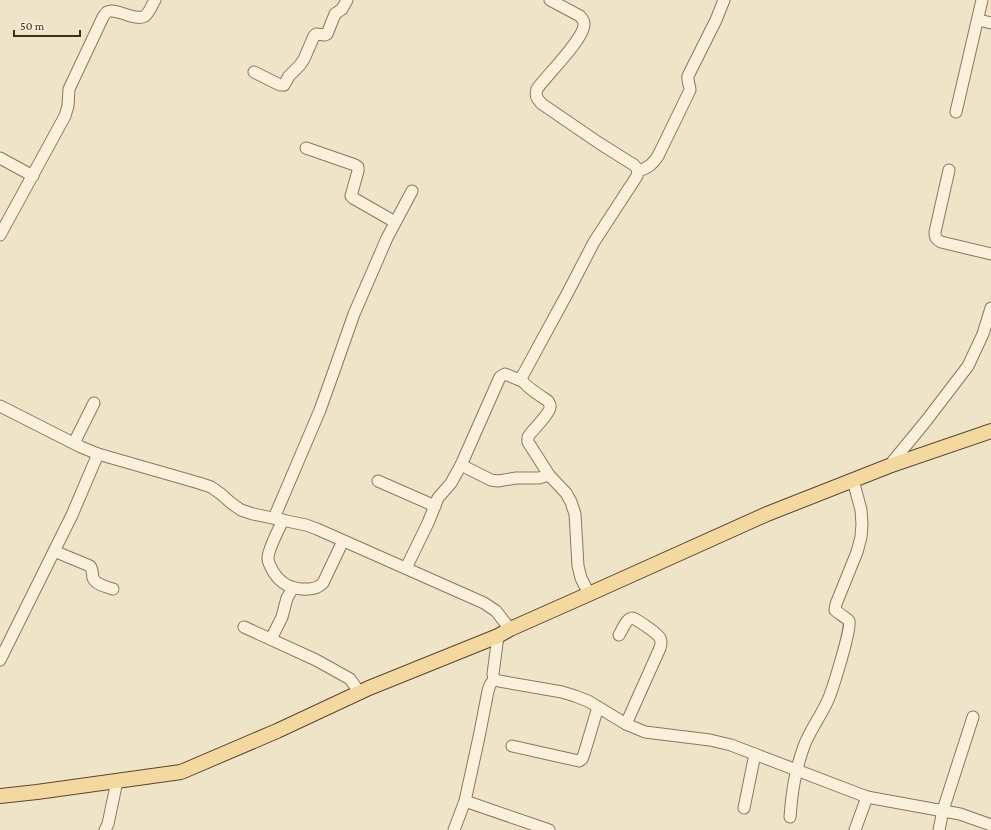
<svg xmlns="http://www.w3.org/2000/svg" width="991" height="830" viewBox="0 0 991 830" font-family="'Crimson Pro',serif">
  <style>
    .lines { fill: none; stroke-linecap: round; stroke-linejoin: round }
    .minor-casing { stroke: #8d765c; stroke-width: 13 }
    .major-casing { stroke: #5b4430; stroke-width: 16 }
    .minor { stroke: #faf1dc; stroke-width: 11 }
    .major { stroke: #f3d9a0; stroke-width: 14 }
  </style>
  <rect width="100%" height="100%" fill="#f0e4c8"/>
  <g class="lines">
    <defs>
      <g id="minor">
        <path d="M 550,0 L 580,16 C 582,19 584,20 584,24 C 585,38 546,76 537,89 C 535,96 537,99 542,104 L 599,143 L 634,165 C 638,169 638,171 637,176 L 594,242 L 567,294 L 524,373 C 523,374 522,377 522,379 C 523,385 542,397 548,401 C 549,404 551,404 550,407 C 550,413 534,429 530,434 L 528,437 L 528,442 L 549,475 L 566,493 L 571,502 L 575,514 L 578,566 L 581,578 L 589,594"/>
        <path d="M 978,20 L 991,23"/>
        <path d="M 254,72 L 280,85 L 284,85 L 289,76 L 300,65 L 304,59 L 314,36 L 316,34 L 325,35 L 327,34 L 335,14 L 342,9 L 347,0"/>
        <path d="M 956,112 L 982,0"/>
        <path d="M 306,148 L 355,165 L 358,167 L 358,171 L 351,196 L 353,198 L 395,222"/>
        <path d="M 0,158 L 33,176"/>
        <path d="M 949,170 L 935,232 C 935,238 936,239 941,242 L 991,254"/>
        <path d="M 638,171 C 648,168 653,164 658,156 L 690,90 C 690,85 687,81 688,76 L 716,20 L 724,0"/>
        <path d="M 0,235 L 65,116 L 68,106 L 69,89 L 103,17 C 104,15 106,13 107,12 C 116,7 135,22 145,16 C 149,13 152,5 155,0"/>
        <path d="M 0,406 L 81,447 L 98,454 L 199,483 L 211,487 L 221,494 L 231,503 L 241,510 L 253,514 L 306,525 L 317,529 L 484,603 L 496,611 L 510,629"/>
        <path d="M 74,443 L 94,403"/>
        <path d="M 461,465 L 491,480 L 498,481 L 516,478 L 539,478 L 549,475"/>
        <path d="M 889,466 L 926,421 L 968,366 L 983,334 L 991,308"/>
        <path d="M 378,481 L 435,506"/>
        <path d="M 274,518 L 320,410 L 335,368 L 354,314 L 387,238 L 412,191"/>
        <path d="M 283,520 C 279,529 268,549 268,558 C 268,563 271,568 274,573 C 282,585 294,590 309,589 C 316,588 317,588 323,583 L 343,541"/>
        <path d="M 54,551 L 90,566 C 93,570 92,573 93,578 C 96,585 107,587 113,589"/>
        <path d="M 406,568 L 428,523 L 438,498 L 451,483 L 461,465 L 500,377 L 505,374 L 522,381"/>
        <path d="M 244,627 L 316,660 L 343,675 L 350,679 L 360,693"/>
        <path d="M 619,635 C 623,629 626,618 633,618 C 639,621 657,633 660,638 C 662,642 661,645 660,648 L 626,724"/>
        <path d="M 498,636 L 493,674 L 494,679 L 499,681 L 562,692 L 575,696 L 588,701 L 626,724 L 645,732 L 710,740 L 731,745 L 867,797 L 960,814 L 991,825"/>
        <path d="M 271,639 L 282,617 L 287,598 L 293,588"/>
        <path d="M 0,660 L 72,515 L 98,454"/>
        <path d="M 512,746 L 579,761 L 582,759 L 584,754 L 598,707"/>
        <path d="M 465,801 L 549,830"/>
        <path d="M 744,808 L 755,754"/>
        <path d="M 790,817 C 792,791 795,771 804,746 C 810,730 821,716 828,700 C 832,691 852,628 849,621 C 847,618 839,614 835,610 L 836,604 L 857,552 L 861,537 L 862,524 L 861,510 L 853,480"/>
        <path d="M 105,830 L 108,824 L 117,781"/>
        <path d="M 454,830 L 465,801 L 479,737 L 488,691 L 490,685 L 494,679"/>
        <path d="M 855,830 L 867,797"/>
        <path d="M 939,830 L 943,810 L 973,717"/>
      </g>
      <path id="major" d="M 0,796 L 37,792 L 181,772 L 277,731 L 369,688 L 498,636 L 510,629 L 589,594 L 767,514 L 889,466 L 991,431"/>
    </defs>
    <use href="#minor" class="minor-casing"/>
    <use href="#major" class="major-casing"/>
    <use href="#minor" class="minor"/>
    <use href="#major" class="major"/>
  </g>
  <path d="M14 30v6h66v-6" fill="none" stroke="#3d2e20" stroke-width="2"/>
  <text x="20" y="30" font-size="12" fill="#3d2e20" stroke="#f7eed8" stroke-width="3" paint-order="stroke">50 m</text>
</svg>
